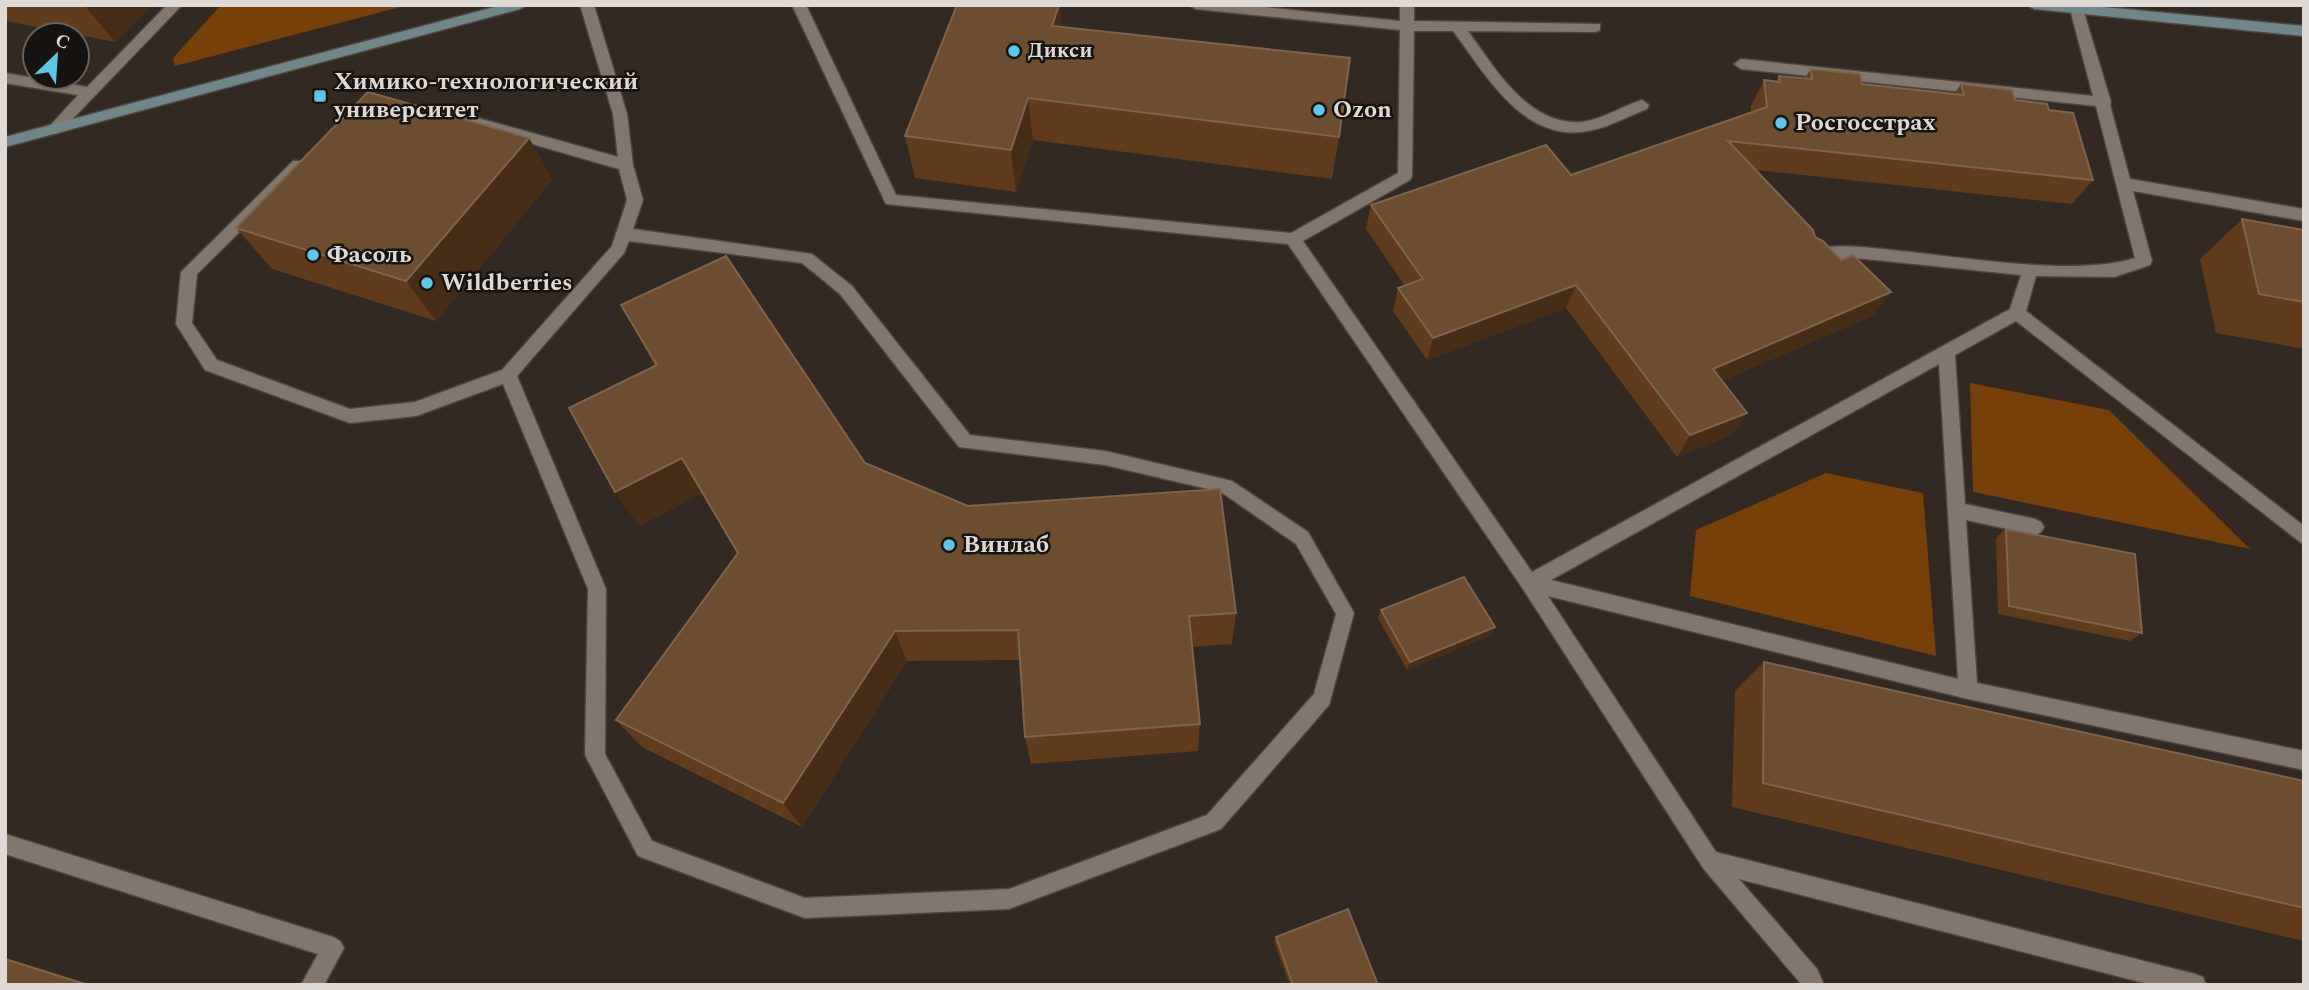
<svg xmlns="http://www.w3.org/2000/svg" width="2309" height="990" viewBox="0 0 2309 990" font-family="Spectral,serif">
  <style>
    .green { fill: #764008 }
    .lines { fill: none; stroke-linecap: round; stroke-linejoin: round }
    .lane-casing { stroke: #4d4640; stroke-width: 3 }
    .secondary-casing { stroke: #4d4640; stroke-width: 3 }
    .lane { fill: #81776f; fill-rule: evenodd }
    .secondary { fill: #708689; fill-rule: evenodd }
    .wall { fill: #603c1c }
    .shaded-wall { fill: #482d16 }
    .building { fill: #6d4d30; stroke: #7f634a; stroke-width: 2 }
    .poi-dot { fill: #5cc7e8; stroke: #171310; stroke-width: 2.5 }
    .labels { text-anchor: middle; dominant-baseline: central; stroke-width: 5; stroke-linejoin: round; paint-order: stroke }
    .far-poi-label { font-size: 21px; font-weight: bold; fill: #dfd9d5; stroke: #171310; text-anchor: start }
    .poi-label { font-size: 24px; font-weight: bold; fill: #dfd9d5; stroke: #171310; text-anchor: start }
  </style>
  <rect width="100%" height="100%" fill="#322923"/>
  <g class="green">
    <path d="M 221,5 L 408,5 L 175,66 L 173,58 Z"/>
    <path d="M 1970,383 L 2109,410 L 2250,549 L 1973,492 Z"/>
    <path d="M 1826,473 L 1923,493 L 1936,656 L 1690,596 L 1696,530 Z"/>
  </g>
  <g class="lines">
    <defs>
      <g id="lane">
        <path d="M 167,5 L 182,5 L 59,133 L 54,134 L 47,129 L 78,95 L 5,83 L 5,73 L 87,87 Z"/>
        <path d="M 580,5 L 594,5 L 627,114 L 633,165 L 643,200 L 633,229 L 812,254 L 852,286 L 970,435 L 1105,451 L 1232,481 L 1308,532 L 1354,613 L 1329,705 L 1221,829 L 1009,909 L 805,918 L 638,856 L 585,755 L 588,589 L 503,384 L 416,416 L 350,423 L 205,370 L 176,324 L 181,272 L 293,161 L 303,161 L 305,165 L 303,169 L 197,274 L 192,323 L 217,360 L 350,409 L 415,402 L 502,370 L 612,246 L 627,200 L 619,169 L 435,116 L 411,118 L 404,113 L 411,108 L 435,106 L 618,157 L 613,114 ZM 629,241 L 802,263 L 840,294 L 959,447 L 1105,465 L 1221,492 L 1296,544 L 1336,614 L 1314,694 L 1207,815 L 1009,889 L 805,898 L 652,841 L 605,754 L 606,589 L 517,376 L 624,253 Z"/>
        <path d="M 792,5 L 806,5 L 896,195 L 1291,233 L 1398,173 L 1400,30 L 1196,9 L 1189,5 L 1244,5 L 1400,21 L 1400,5 L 1414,5 L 1414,21 L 1600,24 L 1600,30 L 1595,32 L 1468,31 C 1495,68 1528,126 1581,122 C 1602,120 1622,106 1642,100 L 1649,105 L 1647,109 C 1626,117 1604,130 1581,132 C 1520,138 1485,73 1453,31 L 1414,31 L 1412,176 L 1410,180 L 1303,241 L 1532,572 L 2010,309 L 2021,275 L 1856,258 L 1814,261 L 1809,259 L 1806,255 L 1809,251 C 1837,242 1871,248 1900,251 C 1964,257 2076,277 2135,258 L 2096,106 L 1741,69 L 1734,64 L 1741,59 L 2093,96 L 2070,9 L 2074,5 L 2082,6 L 2111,102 L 2110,105 L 2130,179 L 2304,209 L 2304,221 L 2133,191 L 2152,261 L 2150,265 L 2114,277 L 2036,276 L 2026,311 L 2304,526 L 2304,545 L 2016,321 L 1955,355 L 1965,504 L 2035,519 L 2041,522 L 2044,527 L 2041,532 L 2035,535 L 1966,520 L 1977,683 L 2304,751 L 2304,770 L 1968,699 L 1548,596 L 1716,852 L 2195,974 L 2203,977 L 2206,985 L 2152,985 L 1739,879 L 1817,969 L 1824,985 L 1802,985 L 1703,868 L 1523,589 L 1288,244 L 886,204 ZM 1939,364 L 1958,679 L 1551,580 Z"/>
        <path d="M 5,834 L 333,937 L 340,941 L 344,948 L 324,985 L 301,985 L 318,954 L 5,854 Z"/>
      </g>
      <g id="secondary">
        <path d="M 502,5 L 527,5 L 520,9 L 5,147 L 5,137 Z"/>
        <path d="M 2027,5 L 2083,5 L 2304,26 L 2304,36 L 2034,9 Z"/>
      </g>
    </defs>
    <use href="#lane" class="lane-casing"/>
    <use href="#secondary" class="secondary-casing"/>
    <use href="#lane" class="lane"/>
    <use href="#secondary" class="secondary"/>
  </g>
  <g class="wall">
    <path d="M 5,5 L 152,5 L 115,42 L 5,21 Z"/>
    <path d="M 957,5 L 1060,5 L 1061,27 L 1339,137 L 1332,179 L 1033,140 L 1016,192 L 915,178 L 905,136 Z"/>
    <path d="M 1811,69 L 1862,84 L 1954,94 L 1961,84 L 2049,110 L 2093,180 L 2072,204 L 1756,170 L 1815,237 L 1874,315 L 1722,381 L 1732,435 L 1677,457 L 1566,308 L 1427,360 L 1393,311 L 1398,288 L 1405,286 L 1366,229 L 1371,205 L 1571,175 L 1751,112 L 1751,106 L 1764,80 L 1776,81 L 1779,76 L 1805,78 Z"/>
    <path d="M 529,138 L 552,180 L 436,321 L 272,269 L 236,228 Z"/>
    <path d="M 2242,219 L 2304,230 L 2304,349 L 2216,333 L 2200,259 Z"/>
    <path d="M 621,305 L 865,463 L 968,506 L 1236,613 L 1232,644 L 1192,647 L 1200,724 L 1198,751 L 1031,764 L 1025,737 L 1020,660 L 907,661 L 802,827 L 642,747 L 616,720 L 737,553 L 702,493 L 639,526 L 655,366 Z"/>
    <path d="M 2006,529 L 2142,633 L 2130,641 L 1998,614 L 1996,538 Z"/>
    <path d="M 1381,610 L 1495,627 L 1491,635 L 1407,670 L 1378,618 Z"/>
    <path d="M 1764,662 L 2304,781 L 2304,941 L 1732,807 L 1735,691 Z"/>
    <path d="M 1276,937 L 1378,985 L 1290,985 L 1274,942 Z"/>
  </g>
  <g class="shaded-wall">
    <path d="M 84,5 L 152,5 L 115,42 Z"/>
    <path d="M 1059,5 L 1060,5 L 1063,48 L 1052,26 Z"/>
    <path d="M 1028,98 L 1033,140 L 1016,192 L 1011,150 Z"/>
    <path d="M 529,138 L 552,180 L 436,321 L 406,281 Z"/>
    <path d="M 1576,285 L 1566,308 L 1427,360 L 1433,338 Z"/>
    <path d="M 1891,292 L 1874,315 L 1699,391 L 1713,369 Z"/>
    <path d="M 1747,413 L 1732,435 L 1677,457 L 1690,435 Z"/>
    <path d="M 682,458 L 702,493 L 639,526 L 615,492 Z"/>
    <path d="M 1495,627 L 1491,635 L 1407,670 L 1410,662 Z"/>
    <path d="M 895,631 L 907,661 L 802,827 L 783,803 Z"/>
    <path d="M 5,957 L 95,985 L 88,985 L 5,959 Z"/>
  </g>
  <g class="building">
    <path d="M 957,5 L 1059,5 L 1052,26 L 1350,58 L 1339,137 L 1028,98 L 1011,150 L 905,136 Z"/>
    <path d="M 1811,69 L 1860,74 L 1862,84 L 1964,95 L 1961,84 L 2012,90 L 2015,100 L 2047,104 L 2049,110 L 2073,113 L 2093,180 L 1728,141 L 1813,230 L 1815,237 L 1823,241 L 1841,260 L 1853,255 L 1891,292 L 1713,369 L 1747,413 L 1690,435 L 1576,285 L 1433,338 L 1398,288 L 1423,279 L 1371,205 L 1546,145 L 1571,175 L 1767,107 L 1764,80 L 1780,82 L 1779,76 L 1812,79 Z"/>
    <path d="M 368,92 L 529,138 L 406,281 L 236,228 Z"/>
    <path d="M 2242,219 L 2304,230 L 2304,302 L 2259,294 Z"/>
    <path d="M 726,256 L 865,463 L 968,506 L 1220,489 L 1236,613 L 1189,616 L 1200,724 L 1025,737 L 1018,630 L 895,631 L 783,803 L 616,720 L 738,553 L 682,458 L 615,492 L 569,408 L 657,365 L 621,305 Z"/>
    <path d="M 2006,529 L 2135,554 L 2142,633 L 2009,606 Z"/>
    <path d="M 1464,577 L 1495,627 L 1410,662 L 1381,610 Z"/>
    <path d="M 1764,662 L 2304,781 L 2304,908 L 1763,783 Z"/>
    <path d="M 1348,909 L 1378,985 L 1293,985 L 1276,937 Z"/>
    <path d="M 5,959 L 88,985 L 5,985 Z"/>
  </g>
  <g class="poi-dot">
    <circle cx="1014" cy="51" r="7"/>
    <rect x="313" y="89" width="14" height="14" rx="3.5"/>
    <circle cx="1319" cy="110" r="7"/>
    <circle cx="1781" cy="123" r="7"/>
    <circle cx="313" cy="255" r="7"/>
    <circle cx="427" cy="283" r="7"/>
    <circle cx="949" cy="545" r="7"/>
  </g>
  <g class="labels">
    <g class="far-poi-label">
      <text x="1028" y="51">Дикси</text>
    </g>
    <g class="poi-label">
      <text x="334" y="82">Химико-технологический<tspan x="334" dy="28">университет</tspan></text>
      <text x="1333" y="110">Ozon</text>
      <text x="1795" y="123">Росгосстрах</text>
      <text x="327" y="255">Фасоль</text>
      <text x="441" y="283">Wildberries</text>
      <text x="963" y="545">Винлаб</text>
    </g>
  </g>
  <rect width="2309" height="990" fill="none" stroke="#dfd9d5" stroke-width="14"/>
  <g transform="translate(56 56) rotate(25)"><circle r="33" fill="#171310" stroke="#67625f" stroke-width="2"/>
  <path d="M0-5L12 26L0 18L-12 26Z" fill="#5cc7e8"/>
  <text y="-10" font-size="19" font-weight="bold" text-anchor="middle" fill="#dfd9d5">С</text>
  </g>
</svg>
